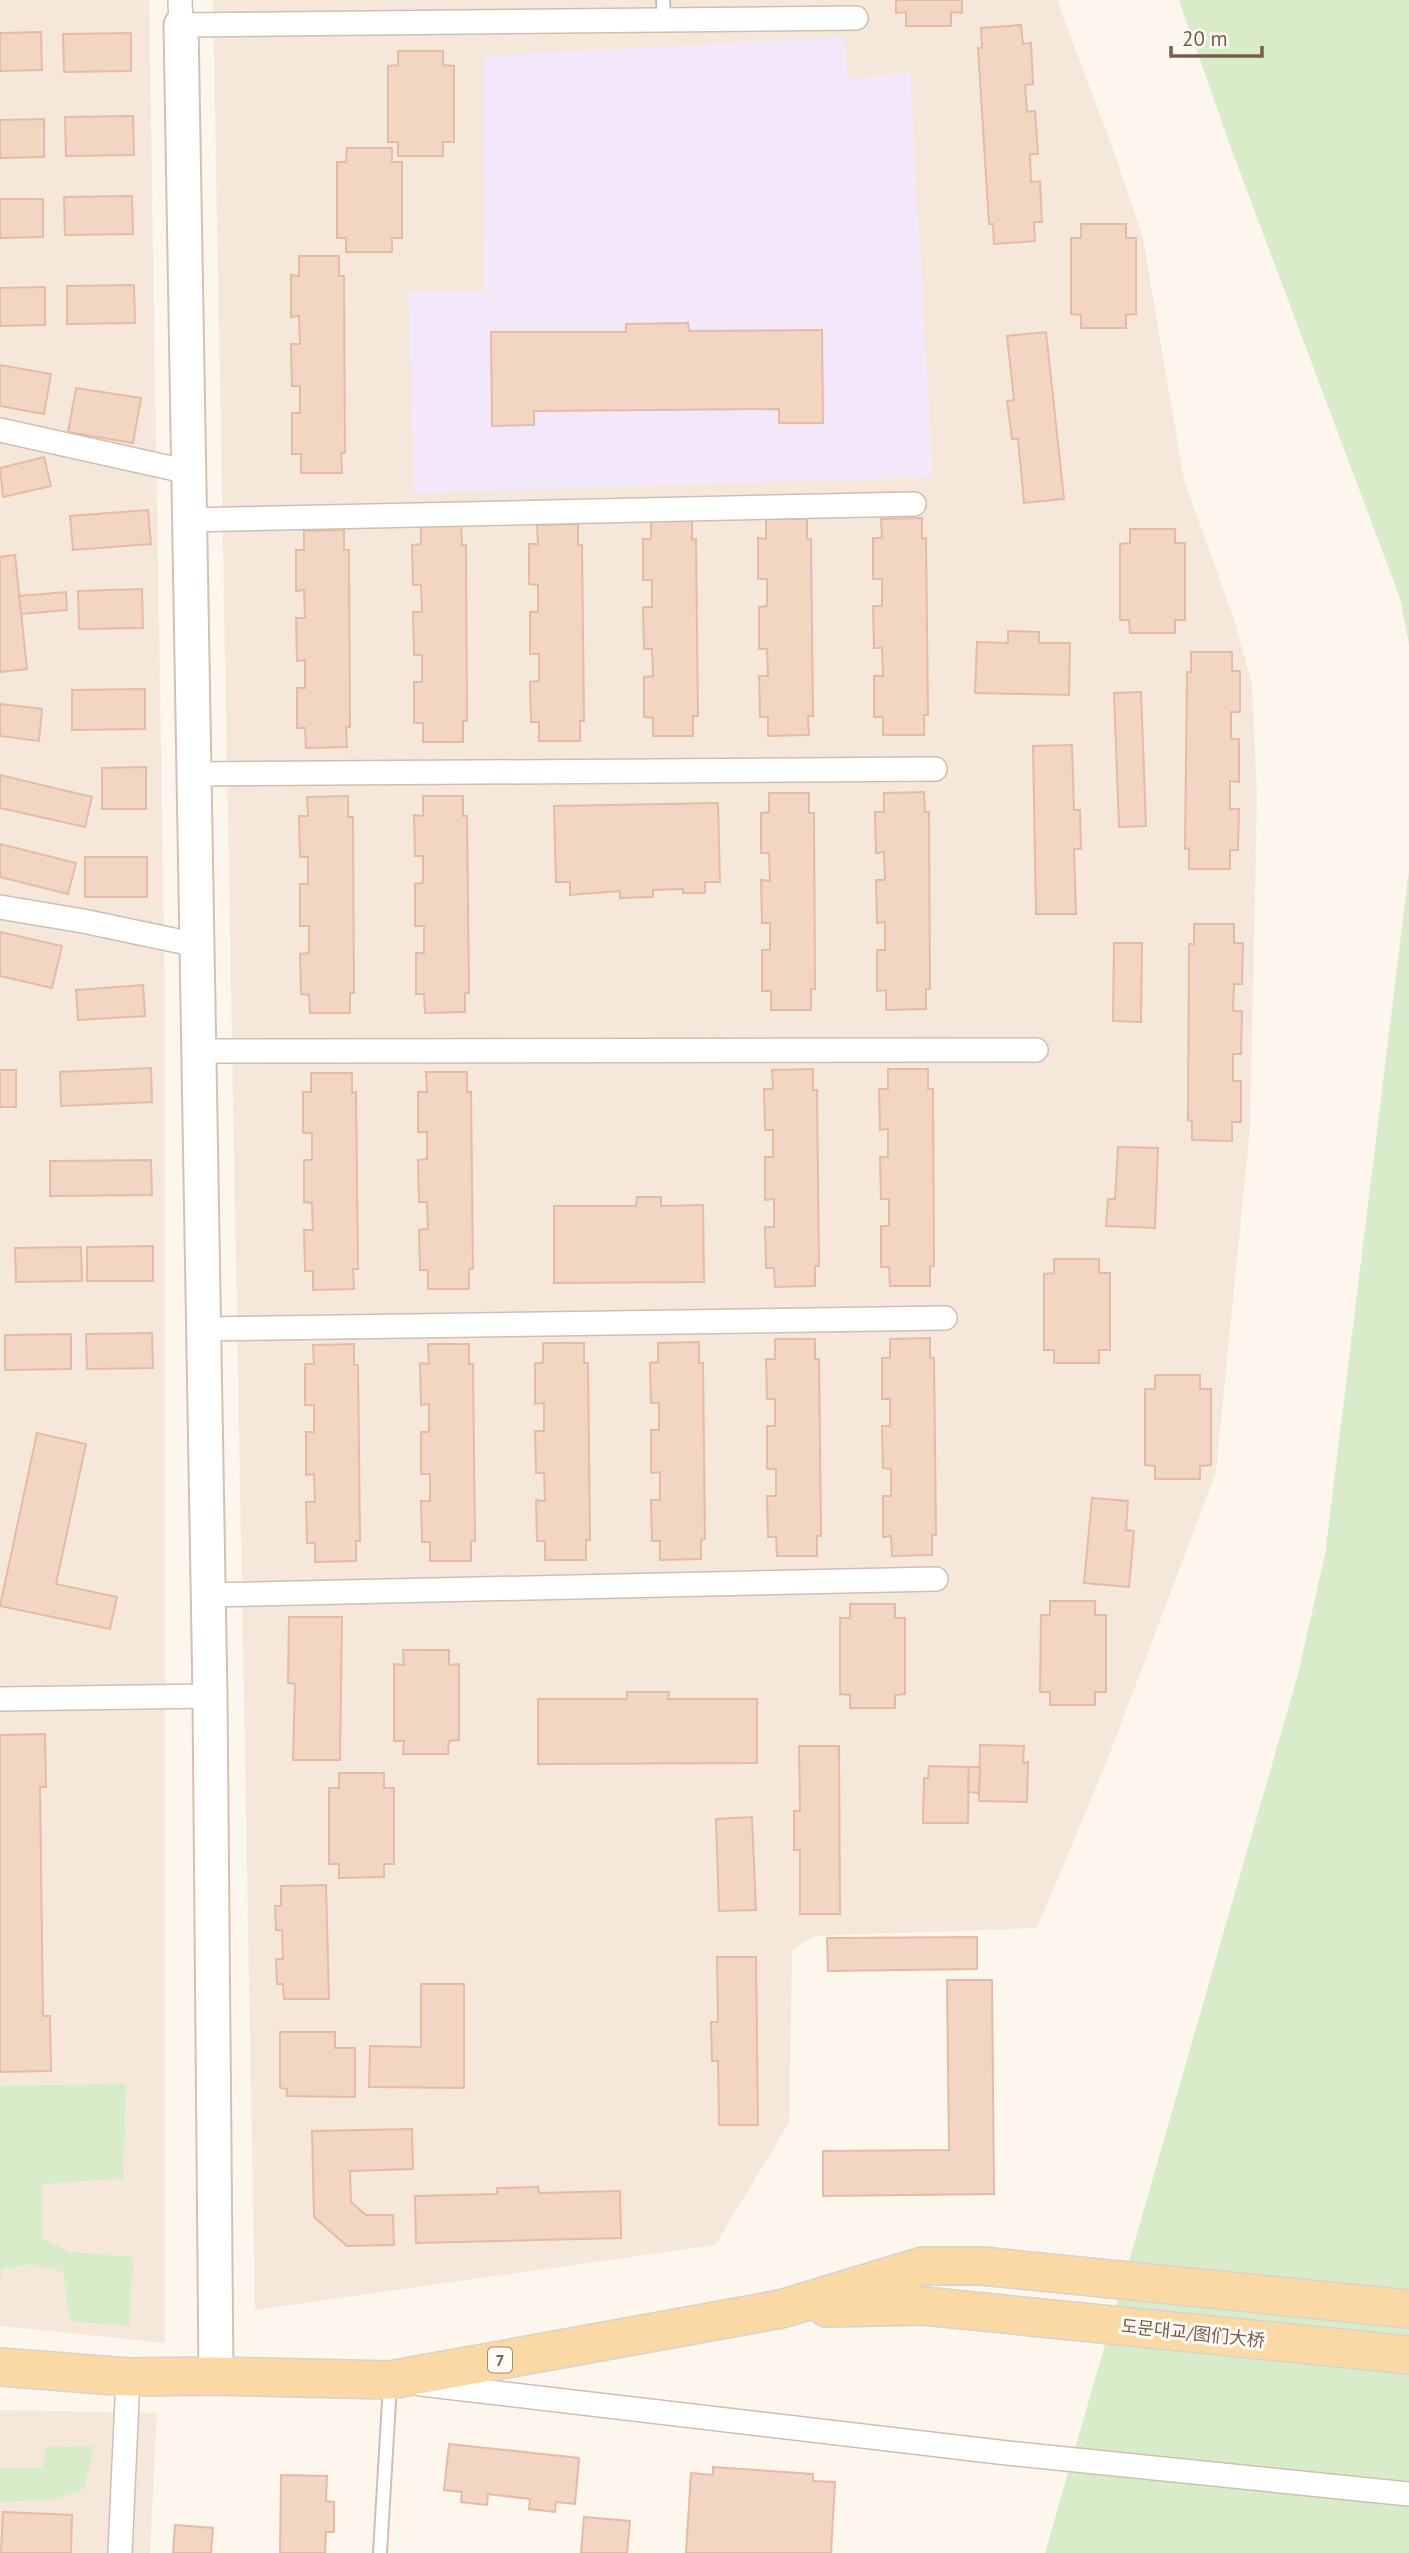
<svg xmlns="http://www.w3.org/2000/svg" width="1409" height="2553" viewBox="0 0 1409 2553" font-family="'PT Sans','Noto Sans SC','Noto Sans KR',sans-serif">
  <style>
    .residential { fill: #f5e8da }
    .education { fill: #f3e8fa }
    .green { fill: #d8ecc9 }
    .building { fill: #f3d5c3; stroke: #e6bba3; stroke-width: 2 }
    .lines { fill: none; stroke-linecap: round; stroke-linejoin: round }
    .lane-casing { stroke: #d1beb0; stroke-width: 16 }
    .street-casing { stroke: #d1beb0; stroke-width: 26 }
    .secondary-casing { stroke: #d6c0b0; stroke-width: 37 }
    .primary-casing { stroke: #dad1cd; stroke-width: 40 }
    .lane { stroke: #fff; stroke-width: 12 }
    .street { stroke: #fff; stroke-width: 23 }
    .secondary { stroke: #fff; stroke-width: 33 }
    .primary { stroke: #fbd9a5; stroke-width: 37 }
    .labels { text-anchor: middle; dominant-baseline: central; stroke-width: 6; stroke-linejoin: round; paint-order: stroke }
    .shield { fill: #fffaf3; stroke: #a28b7f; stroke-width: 2 }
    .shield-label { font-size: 16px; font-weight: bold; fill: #7a5c4d }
    .street-label { font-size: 18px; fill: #7a5c4d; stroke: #fffaf3 }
  </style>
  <rect width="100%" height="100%" fill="#fdf6ec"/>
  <g class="residential">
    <path d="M 0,0 L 149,0 L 165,997 L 165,2343 L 0,2326 Z"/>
    <path d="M 213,0 L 1057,0 L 1114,152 L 1143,238 L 1184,480 L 1235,622 L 1252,684 L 1257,798 L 1250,1128 L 1216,1472 L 1107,1761 L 1037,1928 L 815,1936 L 792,1950 L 789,2123 L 715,2245 L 255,2310 Z"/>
    <path d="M 0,2410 L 157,2413 L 150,2553 L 0,2553 Z"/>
  </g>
  <path class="education" d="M 845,37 L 848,79 L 910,72 L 933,477 L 414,493 L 408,291 L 484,291 L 482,56 Z"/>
  <g class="green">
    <path d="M 1179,0 L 1409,0 L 1409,644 L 1400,598 L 1231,148 Z"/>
    <path d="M 1409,870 L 1409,2553 L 1045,2553 L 1298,1674 L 1325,1555 Z"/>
    <path d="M 126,2084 L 123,2179 L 42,2184 L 42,2238 L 70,2252 L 133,2257 L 129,2326 L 70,2321 L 63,2272 L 32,2264 L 2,2269 L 0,2282 L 0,2086 Z"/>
    <path d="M 94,2446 L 84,2489 L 53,2500 L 0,2502 L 0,2468 L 42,2468 L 46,2447 Z"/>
  </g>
  <g class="building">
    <path d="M 896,0 L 962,0 L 962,13 L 951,12 L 951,26 L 906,26 L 906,12 L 896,13 Z"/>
    <path d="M 1021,25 L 1023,44 L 1031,43 L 1033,84 L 1025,85 L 1027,112 L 1035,111 L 1038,154 L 1030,154 L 1031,182 L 1040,181 L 1042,222 L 1034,222 L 1035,241 L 994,244 L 993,224 L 989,224 L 978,48 L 982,48 L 981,28 Z"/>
    <path d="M 41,32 L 42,70 L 0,71 L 0,33 Z"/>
    <path d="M 131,33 L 131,71 L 64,72 L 63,34 Z"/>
    <path d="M 398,51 L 443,51 L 443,65 L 454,66 L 454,142 L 443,142 L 443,156 L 398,156 L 398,142 L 388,142 L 388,66 L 398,65 Z"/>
    <path d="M 133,116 L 134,155 L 66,156 L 65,117 Z"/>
    <path d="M 44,119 L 44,157 L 0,158 L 0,120 Z"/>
    <path d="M 347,148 L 392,148 L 392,162 L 402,162 L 402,238 L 392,238 L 392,252 L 346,252 L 346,238 L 337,238 L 337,162 L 346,162 Z"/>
    <path d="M 132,196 L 133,234 L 65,235 L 64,197 Z"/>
    <path d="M 0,199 L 43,199 L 43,237 L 0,238 Z"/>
    <path d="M 1081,224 L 1126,224 L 1126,238 L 1136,238 L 1136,314 L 1126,315 L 1126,328 L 1081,328 L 1081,315 L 1071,314 L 1071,238 L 1081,238 Z"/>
    <path d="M 299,256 L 339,256 L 339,276 L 344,276 L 345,453 L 341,453 L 342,473 L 301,473 L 301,454 L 292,454 L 292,413 L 300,413 L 300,386 L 292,386 L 291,344 L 300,344 L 299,316 L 291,317 L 291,275 L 299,276 Z"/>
    <path d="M 134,285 L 135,323 L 67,324 L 67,286 Z"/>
    <path d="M 45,287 L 45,325 L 0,326 L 0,288 Z"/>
    <path d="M 688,323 L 689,331 L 822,330 L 823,423 L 779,423 L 779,409 L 534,411 L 534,425 L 492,426 L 491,332 L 626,332 L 626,324 Z"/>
    <path d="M 1046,332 L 1064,499 L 1024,503 L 1018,439 L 1012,439 L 1007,401 L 1014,400 L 1007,336 Z"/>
    <path d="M 0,365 L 51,374 L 44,414 L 0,406 Z"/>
    <path d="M 76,388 L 141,398 L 133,443 L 68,432 Z"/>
    <path d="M 44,457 L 51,486 L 3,497 L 0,468 Z"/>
    <path d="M 148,510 L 151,544 L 73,550 L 70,516 Z"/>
    <path d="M 922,518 L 922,539 L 926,538 L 928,715 L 924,715 L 924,735 L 883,735 L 883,717 L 874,717 L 874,676 L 883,676 L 882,648 L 874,648 L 873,606 L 882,606 L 882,579 L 873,579 L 873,538 L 882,538 L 881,519 Z"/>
    <path d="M 692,519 L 692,540 L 696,539 L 698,716 L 693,716 L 693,736 L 653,736 L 653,718 L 644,717 L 644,677 L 653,676 L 652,649 L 644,649 L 643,607 L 652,607 L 652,580 L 643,580 L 643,539 L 651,539 L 651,520 Z"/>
    <path d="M 766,519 L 807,519 L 807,539 L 811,539 L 813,716 L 808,716 L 809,735 L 768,736 L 768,717 L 760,717 L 759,676 L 768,676 L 767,649 L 759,649 L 759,607 L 767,606 L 767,579 L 758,579 L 758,538 L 766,539 Z"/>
    <path d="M 461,524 L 462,545 L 466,545 L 467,721 L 463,721 L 463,742 L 423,742 L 423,723 L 414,723 L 414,682 L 422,682 L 422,655 L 414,655 L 413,612 L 422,612 L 421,585 L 413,585 L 412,545 L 421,544 L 421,525 Z"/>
    <path d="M 578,524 L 578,545 L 582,545 L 584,721 L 580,721 L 580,741 L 539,741 L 539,722 L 531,722 L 530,682 L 539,681 L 539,654 L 530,654 L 530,612 L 538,612 L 538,585 L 529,584 L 529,544 L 538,544 L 537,525 Z"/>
    <path d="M 1130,529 L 1175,529 L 1175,543 L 1185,543 L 1185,620 L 1175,620 L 1175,633 L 1130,633 L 1129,620 L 1120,620 L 1120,544 L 1130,543 Z"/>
    <path d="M 344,530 L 344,550 L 349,550 L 350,727 L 346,727 L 347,747 L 306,748 L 305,728 L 297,728 L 297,688 L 305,688 L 305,660 L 297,661 L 296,618 L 305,618 L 304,590 L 296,591 L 296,550 L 304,550 L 304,531 Z"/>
    <path d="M 15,555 L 27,669 L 0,672 L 0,557 Z"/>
    <path d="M 142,589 L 143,628 L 79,629 L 78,591 Z"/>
    <path d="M 66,592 L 67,610 L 21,614 L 19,596 Z"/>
    <path d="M 1008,631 L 1039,632 L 1039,643 L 1070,643 L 1069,695 L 975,693 L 977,642 L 1008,643 Z"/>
    <path d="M 1191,652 L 1232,652 L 1232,671 L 1240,671 L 1240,712 L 1231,712 L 1231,739 L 1239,739 L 1239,782 L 1230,781 L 1230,809 L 1239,809 L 1238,850 L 1230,850 L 1230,869 L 1189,869 L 1189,848 L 1185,849 L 1187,672 L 1191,672 Z"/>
    <path d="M 145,689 L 145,729 L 72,730 L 72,690 Z"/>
    <path d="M 1141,692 L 1146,826 L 1119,827 L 1114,693 Z"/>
    <path d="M 0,704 L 42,709 L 39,741 L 0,736 Z"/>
    <path d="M 1072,745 L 1074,810 L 1080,810 L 1081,849 L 1074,849 L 1076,914 L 1036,914 L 1033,746 Z"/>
    <path d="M 146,767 L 146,809 L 102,809 L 102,768 Z"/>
    <path d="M 0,775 L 92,797 L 85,827 L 0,808 Z"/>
    <path d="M 924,792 L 925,812 L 929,812 L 930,989 L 926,989 L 926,1009 L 886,1010 L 886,990 L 877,991 L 877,950 L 885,950 L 885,922 L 877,923 L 876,880 L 885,880 L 884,852 L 876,853 L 875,812 L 884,812 L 884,793 Z"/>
    <path d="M 769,793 L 809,793 L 809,813 L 814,813 L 815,989 L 811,989 L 811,1010 L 771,1010 L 771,991 L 762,991 L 762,950 L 770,950 L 770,923 L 762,923 L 761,880 L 770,881 L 769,853 L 761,853 L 761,813 L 769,812 Z"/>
    <path d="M 348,796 L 348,817 L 353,817 L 354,993 L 350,993 L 350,1013 L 310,1013 L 309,995 L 301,994 L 300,954 L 309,953 L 309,926 L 300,926 L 300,884 L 308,884 L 308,857 L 300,857 L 299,816 L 308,816 L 307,797 Z"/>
    <path d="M 423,796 L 463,796 L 463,816 L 467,816 L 469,993 L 465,993 L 465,1012 L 425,1013 L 424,994 L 416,994 L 416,953 L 424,953 L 424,926 L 415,926 L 415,884 L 423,883 L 423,856 L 415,856 L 414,815 L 423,816 Z"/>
    <path d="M 718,803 L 720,882 L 705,882 L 705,893 L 683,893 L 683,889 L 653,890 L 653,897 L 620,898 L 620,891 L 570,895 L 570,882 L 556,882 L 554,806 Z"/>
    <path d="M 0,844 L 76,863 L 68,894 L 0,877 Z"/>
    <rect x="85" y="857" width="62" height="40"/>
    <path d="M 1194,924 L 1234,924 L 1234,943 L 1243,943 L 1242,984 L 1234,984 L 1233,1011 L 1242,1011 L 1241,1054 L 1233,1054 L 1233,1081 L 1241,1081 L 1241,1122 L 1232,1122 L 1232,1141 L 1192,1140 L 1192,1121 L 1188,1120 L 1189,944 L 1194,944 Z"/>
    <path d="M 0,932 L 62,946 L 52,988 L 0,976 Z"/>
    <path d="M 1114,943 L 1142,943 L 1141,1022 L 1113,1021 Z"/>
    <path d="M 143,985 L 145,1016 L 78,1020 L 76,990 Z"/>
    <path d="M 151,1068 L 152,1102 L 61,1106 L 60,1072 Z"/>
    <path d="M 813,1069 L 813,1090 L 817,1090 L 819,1266 L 815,1266 L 815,1286 L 775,1287 L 774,1268 L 766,1268 L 765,1227 L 774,1227 L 774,1199 L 765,1200 L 765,1157 L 773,1157 L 773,1130 L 765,1130 L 764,1089 L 773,1089 L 772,1070 Z"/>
    <path d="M 888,1069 L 928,1069 L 928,1089 L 933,1089 L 934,1266 L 930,1266 L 930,1286 L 890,1286 L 889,1267 L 881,1267 L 881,1226 L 889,1226 L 889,1199 L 881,1199 L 880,1157 L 888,1157 L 888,1129 L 880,1130 L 879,1089 L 888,1089 Z"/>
    <rect x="0" y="1070" width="16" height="37"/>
    <path d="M 426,1072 L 467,1072 L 467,1092 L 471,1092 L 473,1269 L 469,1269 L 469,1289 L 428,1289 L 428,1270 L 420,1270 L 419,1230 L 428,1229 L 427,1202 L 419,1202 L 418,1160 L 427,1159 L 427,1132 L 418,1132 L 418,1092 L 427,1092 Z"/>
    <path d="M 311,1073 L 352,1073 L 352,1093 L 356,1092 L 358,1269 L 353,1269 L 354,1289 L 313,1290 L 313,1271 L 305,1271 L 304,1230 L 313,1230 L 312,1203 L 304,1202 L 304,1160 L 312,1160 L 312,1133 L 303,1133 L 303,1092 L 311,1092 Z"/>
    <path d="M 1118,1147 L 1158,1148 L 1155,1228 L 1106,1226 L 1108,1199 L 1115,1199 Z"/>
    <path d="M 151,1160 L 152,1195 L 50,1196 L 50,1161 Z"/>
    <path d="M 637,1197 L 661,1197 L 661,1206 L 703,1205 L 704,1282 L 554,1283 L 554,1206 L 636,1206 Z"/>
    <path d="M 153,1246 L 153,1281 L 87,1281 L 87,1247 Z"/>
    <path d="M 81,1247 L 82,1281 L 16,1282 L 15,1248 Z"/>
    <path d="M 1054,1259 L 1099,1259 L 1099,1273 L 1110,1273 L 1110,1350 L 1099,1350 L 1099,1363 L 1054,1363 L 1054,1350 L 1044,1350 L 1044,1274 L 1054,1273 Z"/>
    <path d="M 152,1333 L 153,1368 L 87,1369 L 86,1334 Z"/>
    <path d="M 71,1334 L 71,1369 L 5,1370 L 5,1335 Z"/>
    <path d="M 930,1338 L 930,1358 L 934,1358 L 936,1535 L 932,1535 L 932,1555 L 892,1556 L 891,1536 L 883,1537 L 883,1496 L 891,1496 L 891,1469 L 883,1468 L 882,1426 L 890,1426 L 890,1399 L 882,1399 L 882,1358 L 890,1358 L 890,1339 Z"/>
    <path d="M 775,1339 L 815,1339 L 815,1359 L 819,1359 L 821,1536 L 817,1536 L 817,1556 L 777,1556 L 776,1537 L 768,1537 L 767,1496 L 776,1496 L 776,1469 L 767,1469 L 767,1426 L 775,1426 L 775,1399 L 767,1399 L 766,1359 L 775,1359 Z"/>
    <path d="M 699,1342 L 699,1363 L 703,1363 L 705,1539 L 701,1540 L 701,1559 L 660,1560 L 660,1541 L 652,1541 L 651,1500 L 660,1500 L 660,1472 L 651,1473 L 651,1430 L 659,1430 L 659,1403 L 651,1403 L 650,1363 L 658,1362 L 658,1343 Z"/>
    <path d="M 543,1343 L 584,1343 L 584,1363 L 588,1363 L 590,1540 L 586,1540 L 586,1560 L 545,1560 L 545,1541 L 537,1541 L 536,1500 L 545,1501 L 544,1473 L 536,1473 L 535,1431 L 544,1431 L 544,1403 L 535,1404 L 535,1363 L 543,1363 Z"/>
    <path d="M 354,1344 L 354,1365 L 358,1365 L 360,1541 L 356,1541 L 356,1561 L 315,1562 L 315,1543 L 307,1543 L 306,1502 L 315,1502 L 314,1474 L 306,1475 L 306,1432 L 314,1432 L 314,1405 L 305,1405 L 305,1364 L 314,1364 L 313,1345 Z"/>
    <path d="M 428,1344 L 469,1344 L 469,1364 L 473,1364 L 475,1541 L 471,1541 L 471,1561 L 430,1561 L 430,1542 L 422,1542 L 421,1501 L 430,1501 L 430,1474 L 421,1474 L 421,1432 L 429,1432 L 429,1404 L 421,1405 L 420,1363 L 429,1364 Z"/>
    <path d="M 1155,1375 L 1200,1375 L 1200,1389 L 1211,1389 L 1211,1465 L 1200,1466 L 1200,1479 L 1155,1479 L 1155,1466 L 1145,1465 L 1145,1389 L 1155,1389 Z"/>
    <path d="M 37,1433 L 86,1444 L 56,1584 L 117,1597 L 110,1629 L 0,1606 Z"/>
    <path d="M 1092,1498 L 1128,1501 L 1126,1530 L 1134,1531 L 1129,1587 L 1084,1583 Z"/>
    <path d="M 1050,1601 L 1095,1601 L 1095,1615 L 1106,1615 L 1106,1692 L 1095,1692 L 1095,1705 L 1050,1705 L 1050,1692 L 1040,1692 L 1041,1615 L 1050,1615 Z"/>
    <path d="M 850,1604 L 895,1604 L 895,1618 L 905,1618 L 905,1694 L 895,1695 L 895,1708 L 850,1708 L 850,1695 L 840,1694 L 840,1618 L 850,1618 Z"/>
    <path d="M 289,1617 L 342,1617 L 340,1760 L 293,1760 L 295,1684 L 288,1683 Z"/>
    <path d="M 403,1650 L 449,1650 L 449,1665 L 459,1664 L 459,1740 L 449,1741 L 448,1754 L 403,1754 L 404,1741 L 394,1741 L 394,1664 L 404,1665 Z"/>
    <path d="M 627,1692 L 669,1692 L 668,1699 L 757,1699 L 757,1763 L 538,1764 L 538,1699 L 627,1699 Z"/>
    <path d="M 45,1734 L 46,1787 L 40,1787 L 43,2016 L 50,2016 L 51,2071 L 0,2072 L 0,1735 Z"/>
    <path d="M 980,1745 L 1024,1746 L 1023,1763 L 1028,1762 L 1027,1802 L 979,1801 Z"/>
    <path d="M 799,1746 L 839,1746 L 840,1914 L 800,1914 L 800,1850 L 794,1850 L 794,1811 L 800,1811 Z"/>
    <path d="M 929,1766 L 969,1767 L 968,1823 L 923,1823 L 924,1778 L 928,1778 Z"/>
    <path d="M 969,1767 L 980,1767 L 979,1793 L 968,1792 Z"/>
    <path d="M 339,1773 L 384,1773 L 384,1788 L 394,1788 L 394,1864 L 384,1864 L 384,1877 L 339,1878 L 339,1864 L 329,1864 L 329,1788 L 339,1788 Z"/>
    <path d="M 752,1817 L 756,1910 L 719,1911 L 716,1819 Z"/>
    <path d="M 326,1885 L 329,1999 L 284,1999 L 283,1984 L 277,1984 L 276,1959 L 283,1959 L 282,1930 L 276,1930 L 275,1906 L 281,1906 L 281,1886 Z"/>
    <path d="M 977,1937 L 977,1969 L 828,1971 L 827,1938 Z"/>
    <path d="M 717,1957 L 756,1957 L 758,2125 L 719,2125 L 718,2061 L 712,2061 L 711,2022 L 718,2022 Z"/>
    <path d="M 947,1980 L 992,1980 L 994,2194 L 823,2196 L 823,2151 L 949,2150 Z"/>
    <path d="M 421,1984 L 464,1984 L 464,2088 L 369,2087 L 370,2046 L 421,2047 Z"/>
    <path d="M 280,2032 L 335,2032 L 335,2048 L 355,2048 L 355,2097 L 287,2096 L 287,2089 L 280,2088 Z"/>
    <path d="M 412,2129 L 413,2169 L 350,2171 L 351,2202 L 366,2215 L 393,2215 L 394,2245 L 347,2246 L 314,2217 L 312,2131 Z"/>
    <path d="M 538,2187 L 539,2193 L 620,2191 L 621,2238 L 416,2243 L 415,2196 L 497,2194 L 497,2188 Z"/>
    <path d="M 449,2444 L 579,2458 L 575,2504 L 556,2502 L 555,2512 L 529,2509 L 530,2499 L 488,2494 L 487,2505 L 461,2502 L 462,2492 L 444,2490 Z"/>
    <path d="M 713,2467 L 813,2474 L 813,2481 L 835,2482 L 831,2553 L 686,2553 L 691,2473 L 713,2475 Z"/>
    <path d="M 281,2475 L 327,2476 L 326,2501 L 334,2502 L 334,2532 L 326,2532 L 325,2553 L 280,2553 Z"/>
    <path d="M 3,2512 L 72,2515 L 71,2553 L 1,2553 Z"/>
    <path d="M 584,2517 L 630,2521 L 627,2553 L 581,2553 Z"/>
    <path d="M 175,2525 L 213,2528 L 211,2553 L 173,2553 Z"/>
  </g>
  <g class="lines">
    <defs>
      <g id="lane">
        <path d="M 663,0 L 664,20"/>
        <path d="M 380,2553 L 390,2384"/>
      </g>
      <g id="street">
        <path d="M 180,0 L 181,25 L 856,18"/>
        <path d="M 0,430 L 189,472"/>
        <path d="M 190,520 L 914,504"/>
        <path d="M 194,774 L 935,769"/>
        <path d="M 0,907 L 83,921 L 197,945"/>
        <path d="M 199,1051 L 1036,1050"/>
        <path d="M 204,1329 L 945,1318"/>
        <path d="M 208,1595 L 936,1579"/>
        <path d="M 0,1699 L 210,1696"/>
        <path d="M 421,2384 L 1007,2453 L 1409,2494"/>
        <path d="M 120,2553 L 128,2377"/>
      </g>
      <path id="secondary" d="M 181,25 L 210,1696 L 216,2376"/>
      <g id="primary">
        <path d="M 827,2308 L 924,2306 L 1409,2355"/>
        <path d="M 0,2367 L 128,2377 L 216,2376 L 390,2380 L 781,2309 L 923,2266 L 981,2266 L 1409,2309"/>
      </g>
    </defs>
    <use href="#lane" class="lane-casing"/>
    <use href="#street" class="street-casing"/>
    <use href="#secondary" class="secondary-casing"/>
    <use href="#primary" class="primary-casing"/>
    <use href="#lane" class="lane"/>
    <use href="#street" class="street"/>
    <use href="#secondary" class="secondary"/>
    <use href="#primary" class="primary"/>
  </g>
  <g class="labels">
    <rect class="shield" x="488" y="2347.5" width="24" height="25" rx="5"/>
    <g class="shield-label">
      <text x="500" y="2360">7</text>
    </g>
    <g class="street-label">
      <text transform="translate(1193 2333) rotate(6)">도문대교/图们大桥</text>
    </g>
  </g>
  <path d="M1171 46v10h91v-10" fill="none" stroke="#7a5c4d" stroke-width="3.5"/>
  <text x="1182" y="46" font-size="21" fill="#7a5c4d" stroke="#fffaf3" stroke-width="5" paint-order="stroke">20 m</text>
</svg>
